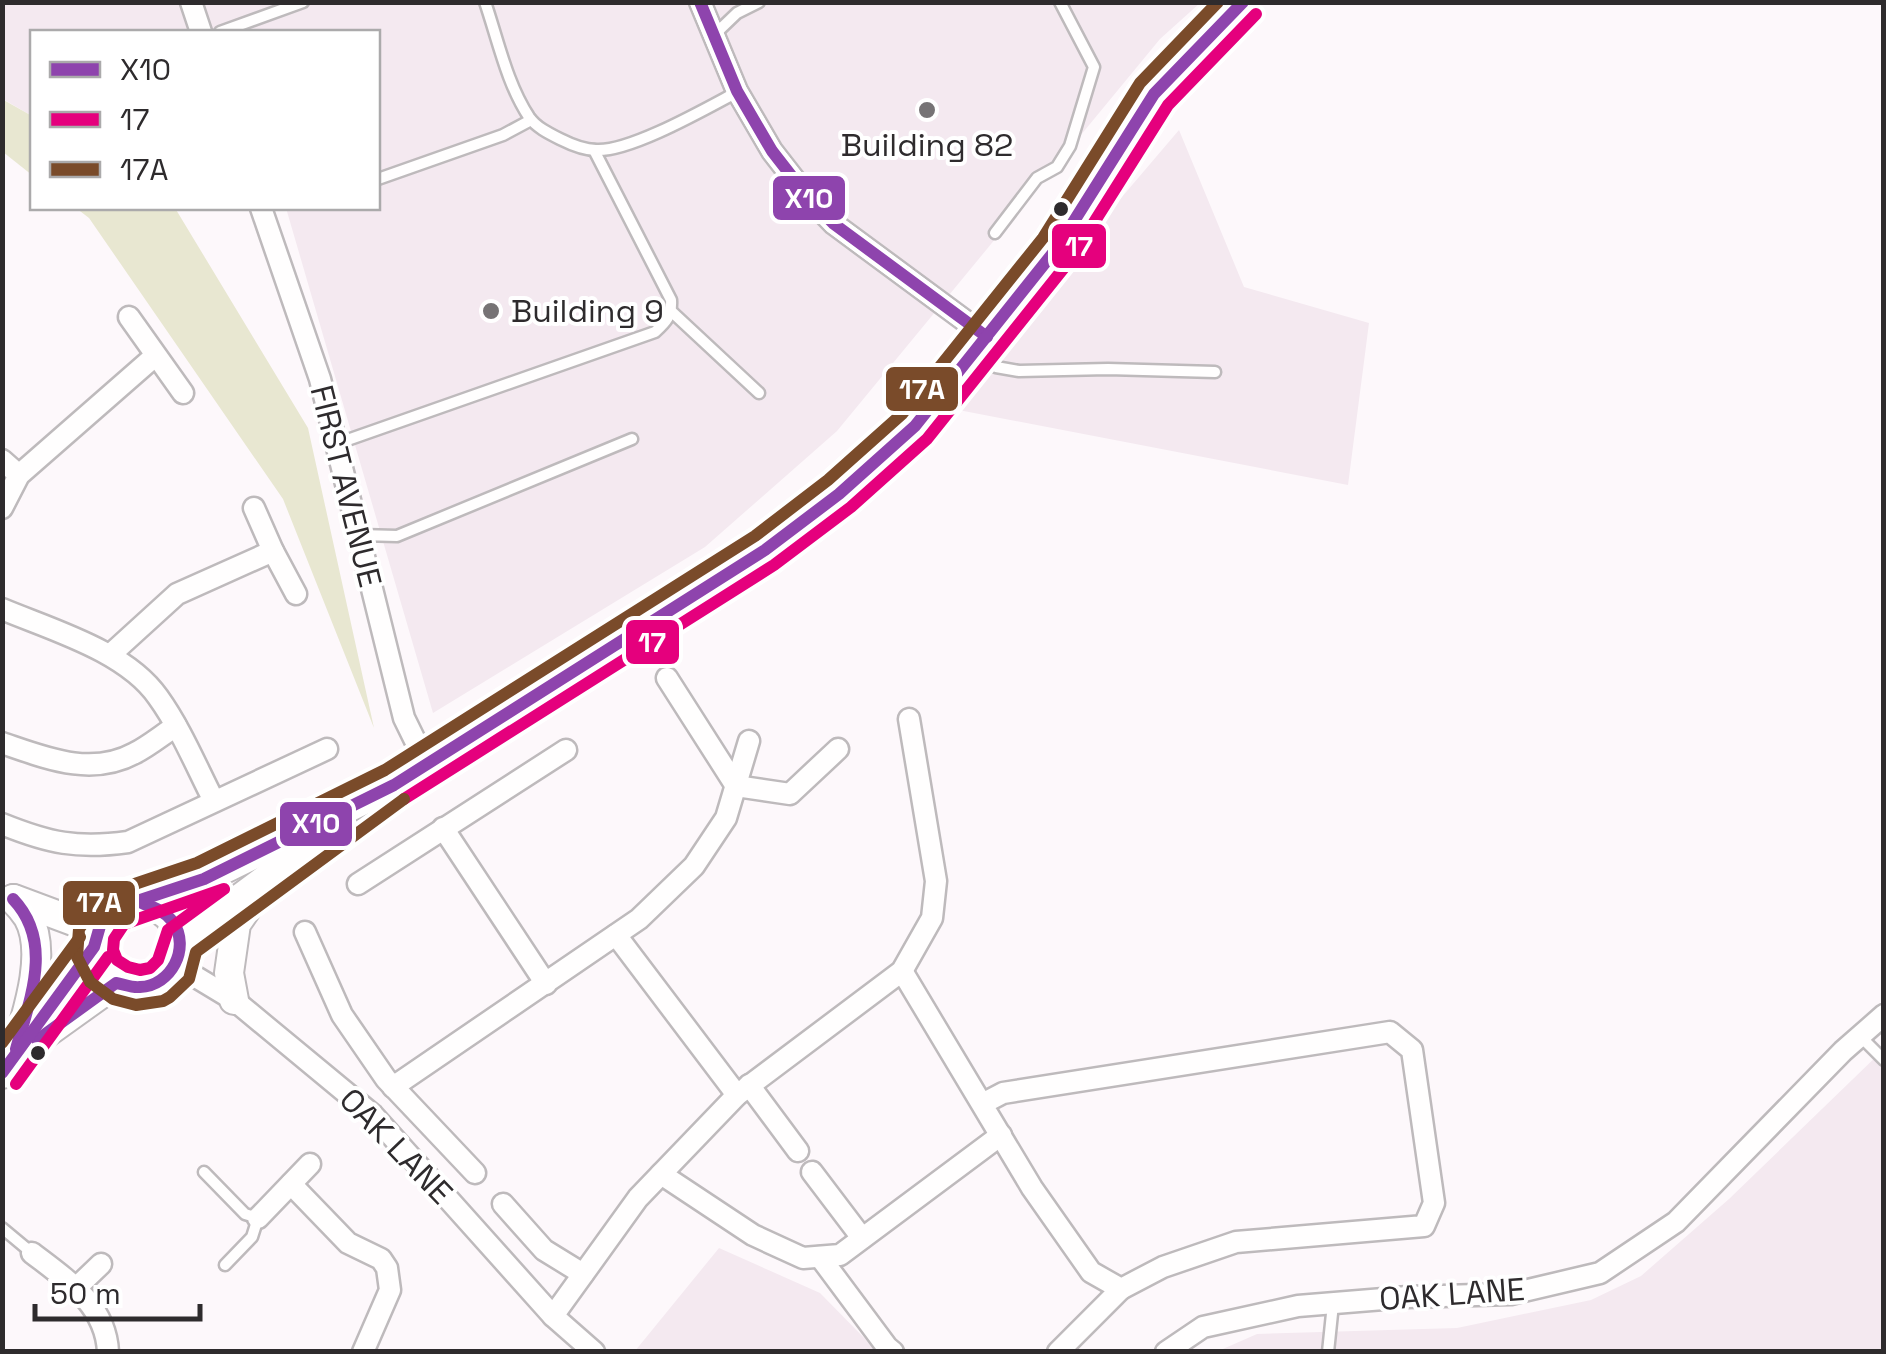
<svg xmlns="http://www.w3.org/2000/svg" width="1886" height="1354" viewBox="0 0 1886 1354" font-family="'Space Grotesk',sans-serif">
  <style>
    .built { fill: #f4e9f0 }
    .green { fill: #e8e7d1 }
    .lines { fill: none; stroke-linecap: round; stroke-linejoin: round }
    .lane-casing { stroke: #bebabc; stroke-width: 15 }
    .street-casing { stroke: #bebabc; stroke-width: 25 }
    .secondary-casing { stroke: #bebabc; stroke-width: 32 }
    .lane { stroke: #fffefe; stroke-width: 10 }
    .street { stroke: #fffefe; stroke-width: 20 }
    .secondary { stroke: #fffefe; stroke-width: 28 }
    .bus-1-casing { stroke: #fff; stroke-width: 20 }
    .bus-2-casing { stroke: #fff; stroke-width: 20 }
    .bus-3-casing { stroke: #fff; stroke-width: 20 }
    .bus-1 { stroke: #8e44ad; stroke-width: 12 }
    .bus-2 { stroke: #e5007d; stroke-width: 12 }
    .bus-3 { stroke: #7a4b2a; stroke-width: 12 }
    .poi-dot { fill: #767375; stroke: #fff; stroke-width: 4 }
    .bus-dot { fill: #2e2b2d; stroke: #fff; stroke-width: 4 }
    .labels { text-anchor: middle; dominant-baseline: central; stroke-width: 8; stroke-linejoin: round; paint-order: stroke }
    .poi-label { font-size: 32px; fill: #2e2b2d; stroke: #fff }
    .street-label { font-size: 32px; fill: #2e2b2d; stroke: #fff }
    .line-badge { stroke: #fff; stroke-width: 4 }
    .badge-label { font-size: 28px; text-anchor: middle; font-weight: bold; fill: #fff }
  </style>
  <rect width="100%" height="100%" fill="#fdf8fb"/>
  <g class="built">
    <path d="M 3,3 L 1200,3 L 1160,39 L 837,431 L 705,547 L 433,713 L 286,208 L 378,208 L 378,32 L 32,32 L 32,116 L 3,99 Z"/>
    <path d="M 1179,130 L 1244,287 L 1369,323 L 1348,485 L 943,407 Z"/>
    <path d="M 1883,1050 L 1883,1351 L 1216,1352 L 1257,1334 L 1457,1328 L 1591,1300 L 1641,1276 L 1729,1199 Z"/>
    <path d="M 719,1248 L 820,1293 L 877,1351 L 635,1351 Z"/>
  </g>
  <g class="green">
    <path d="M 2,99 L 32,116 L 32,175 L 3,152 Z"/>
    <path d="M 76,208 L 175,208 L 308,428 L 374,728 L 283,499 L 89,218 Z"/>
  </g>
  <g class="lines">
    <defs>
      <g id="lane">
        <path d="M 485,2 C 498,40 507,84 529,117 C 536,127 548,133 560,139 C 570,144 584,150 596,150 C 630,152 705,109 737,92"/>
        <path d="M 220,32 L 303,2"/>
        <path d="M 713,36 L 737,13 L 759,2"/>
        <path d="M 378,179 L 503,135 L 531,120"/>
        <path d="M 995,233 L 1037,178 L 1057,167 L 1070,146 L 1094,67 L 1060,2"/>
        <path d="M 672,312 L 759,393"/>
        <path d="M 976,353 L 996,367 L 1019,371 L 1108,369 L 1215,372"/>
        <path d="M 336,444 L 655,332 C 666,322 672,316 671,300 L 594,150"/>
        <path d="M 360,535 L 397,536 L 632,439"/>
        <path d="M 1861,1037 L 1884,1060"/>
        <path d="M 204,1172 L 245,1214 L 258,1218 L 252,1237 L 225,1265"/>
        <path d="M 2,1228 L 32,1253"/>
        <path d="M 1328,1352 L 1333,1304"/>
      </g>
      <g id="street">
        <path d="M 191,2 L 201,32"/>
        <path d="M 700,2 L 737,91 L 772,151 L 807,196 L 834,224 L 987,337"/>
        <path d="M 261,208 L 320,379 L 404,718 L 427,765"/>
        <path d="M 129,317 L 183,393"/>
        <path d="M 2,460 L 19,475"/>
        <path d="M 2,508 L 19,475 L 155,356"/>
        <path d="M 254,508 L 273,551 L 296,594"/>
        <path d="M 2,609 C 52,630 126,651 158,697 C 181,729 196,766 214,801"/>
        <path d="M 110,655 L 177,594 L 273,551"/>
        <path d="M 667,678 L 736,786 L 790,794 L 838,749"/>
        <path d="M 2,743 C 46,758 91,777 135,753 C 149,746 162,735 176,726"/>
        <path d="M 2,824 C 49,843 77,849 128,842 L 327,749"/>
        <path d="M 443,828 L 546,984"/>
        <path d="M 358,884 L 566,750"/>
        <path d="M 305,932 L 342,1015 L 386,1079 L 475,1173"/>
        <path d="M 616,935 L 737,1095"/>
        <path d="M 176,965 L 234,1000 L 373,1115 L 553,1316 L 594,1352"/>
        <path d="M 902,971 L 1032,1188 L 1091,1272 L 1121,1289 L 1163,1267 L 1236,1242 L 1424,1226 L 1434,1203 L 1412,1050 L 1390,1032 L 1003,1093 L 982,1104"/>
        <path d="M 749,1085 L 798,1151"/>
        <path d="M 393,1087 L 639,919 L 694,866 L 726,818 L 749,741"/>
        <path d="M 812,1172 L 862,1238"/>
        <path d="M 661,1174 L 753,1235 L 803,1258 L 840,1255 L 1001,1135"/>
        <path d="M 291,1184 L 348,1243 L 381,1259 L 387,1268 L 390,1290 L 363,1352"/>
        <path d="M 503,1204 L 544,1250 L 583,1274"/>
        <path d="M 258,1218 L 310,1164"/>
        <path d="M 32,1253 C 66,1279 106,1305 108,1352"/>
        <path d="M 820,1257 L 887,1347 L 893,1352"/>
        <path d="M 77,1287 L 101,1264"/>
        <path d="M 553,1316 L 638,1198 L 737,1095 L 902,971 L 932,918 L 936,881 L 909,719"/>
        <path d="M 1058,1352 L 1121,1289"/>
        <path d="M 1166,1352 L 1203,1327 L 1298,1306 L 1408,1297 L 1511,1294 L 1600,1273 L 1676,1222 L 1843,1051 L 1884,1015"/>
      </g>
      <g id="secondary">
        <path d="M 13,899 C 18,904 24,911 28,917 C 49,954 25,1019 14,1057"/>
        <path d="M 14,899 L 97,930"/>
        <path d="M 139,902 C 209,915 180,1007 122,985 C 110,981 100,971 96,958 C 90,938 99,922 113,909 L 204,879 L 394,785 L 765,550 L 839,494 L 915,426 L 1057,248 L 1154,94 L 1243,2"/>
        <path d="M 181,942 L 332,830"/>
        <path d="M 234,1000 L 229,973 L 236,924 L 256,895"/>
        <path d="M 35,1041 L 116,983"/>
        <path d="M 2,1074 L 94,947"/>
      </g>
    </defs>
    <use href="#lane" class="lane-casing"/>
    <use href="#street" class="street-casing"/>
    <use href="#secondary" class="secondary-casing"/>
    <use href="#lane" class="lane"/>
    <use href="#street" class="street"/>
    <use href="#secondary" class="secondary"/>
    <defs>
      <g id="bus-1">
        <path d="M 700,2 L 737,91 L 772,151 L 807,196 L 834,224 L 987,337"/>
        <path d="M 13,899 C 54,942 30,999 16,1049"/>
        <path d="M 37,1040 L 116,983 C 123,984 132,988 140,987 C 171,986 191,948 173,922 C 164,910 152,907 139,902"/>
        <path d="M 2,1073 L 94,947 L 100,926 L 113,909 L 204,879 L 394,785 L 765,550 L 839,494 L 915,426 L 1057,248 L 1154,94 L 1243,2"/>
      </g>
      <g id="bus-2">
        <path d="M 404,799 L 774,565 L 851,507 L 927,439 L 1071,259 L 1168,105 L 1256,14"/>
        <path d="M 224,889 L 168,930 L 158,960 L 150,968 L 140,970 L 128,967 L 117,960 L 113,950 L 114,939 L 124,924 Z"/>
        <path d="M 16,1084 L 108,957"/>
      </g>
      <g id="bus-3">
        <path d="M 404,799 L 196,952 L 189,979 L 170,997 L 163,1001 L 136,1005 L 113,999 L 90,982 L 77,957 L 79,929 L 105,894 L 197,863 L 385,770 L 755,536 L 828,480 L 902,414 L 1043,238 L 1140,83 L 1218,2"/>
        <path d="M 2,1043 L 80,937"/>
      </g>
    </defs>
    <use href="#bus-1" class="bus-1-casing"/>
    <use href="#bus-2" class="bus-2-casing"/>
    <use href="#bus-3" class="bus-3-casing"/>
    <use href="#bus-1" class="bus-1"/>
    <use href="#bus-2" class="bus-2"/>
    <use href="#bus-3" class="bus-3"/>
  </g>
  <g class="poi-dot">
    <circle cx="927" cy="110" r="10"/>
    <circle cx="491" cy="311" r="10"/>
  </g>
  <g class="bus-dot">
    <circle cx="1061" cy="209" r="9"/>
    <circle cx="38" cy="1053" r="9"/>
  </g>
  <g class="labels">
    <g class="poi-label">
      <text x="927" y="145">Building 82</text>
      <text x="511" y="311" text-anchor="start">Building 9</text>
    </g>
    <g class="street-label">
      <text transform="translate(346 486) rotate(76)">FIRST AVENUE</text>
      <text transform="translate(396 1146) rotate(46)">OAK LANE</text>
      <text transform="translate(1452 1294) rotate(-4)">OAK LANE</text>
    </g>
  </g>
  <g class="line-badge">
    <rect x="771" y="174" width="76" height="48" rx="10" fill="#8e44ad"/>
    <rect x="1050" y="222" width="58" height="48" rx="10" fill="#e5007d"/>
    <rect x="884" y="365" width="76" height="48" rx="10" fill="#7a4b2a"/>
    <rect x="624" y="618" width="57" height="48" rx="10" fill="#e5007d"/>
    <rect x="278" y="800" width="76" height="48" rx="10" fill="#8e44ad"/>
    <rect x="61" y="879" width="76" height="48" rx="10" fill="#7a4b2a"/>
  </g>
  <g class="badge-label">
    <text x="809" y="208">X10</text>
    <text x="1079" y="256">17</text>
    <text x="922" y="399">17A</text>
    <text x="652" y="652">17</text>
    <text x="316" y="833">X10</text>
    <text x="99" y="912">17A</text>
  </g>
  <rect width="1886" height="1354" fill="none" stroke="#2e2b2d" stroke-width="10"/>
  <rect x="30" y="30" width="350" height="180" fill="#ffffff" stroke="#abaaab" stroke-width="2.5"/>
  <rect x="50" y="62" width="50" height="15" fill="#8e44ad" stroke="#abaaab" stroke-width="2.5"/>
  <text x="120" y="80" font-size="30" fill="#2e2b2d">X10</text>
  <rect x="50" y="112" width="50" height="15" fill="#e5007d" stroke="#abaaab" stroke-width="2.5"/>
  <text x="120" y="130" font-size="30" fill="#2e2b2d">17</text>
  <rect x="50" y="162" width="50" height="15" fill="#7a4b2a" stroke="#abaaab" stroke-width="2.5"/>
  <text x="120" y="180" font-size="30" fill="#2e2b2d">17A</text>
  <path d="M35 1304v15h165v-15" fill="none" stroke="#2e2b2d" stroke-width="5"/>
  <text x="50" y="1304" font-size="30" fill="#2e2b2d" stroke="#ffffff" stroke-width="8" paint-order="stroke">50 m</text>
</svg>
